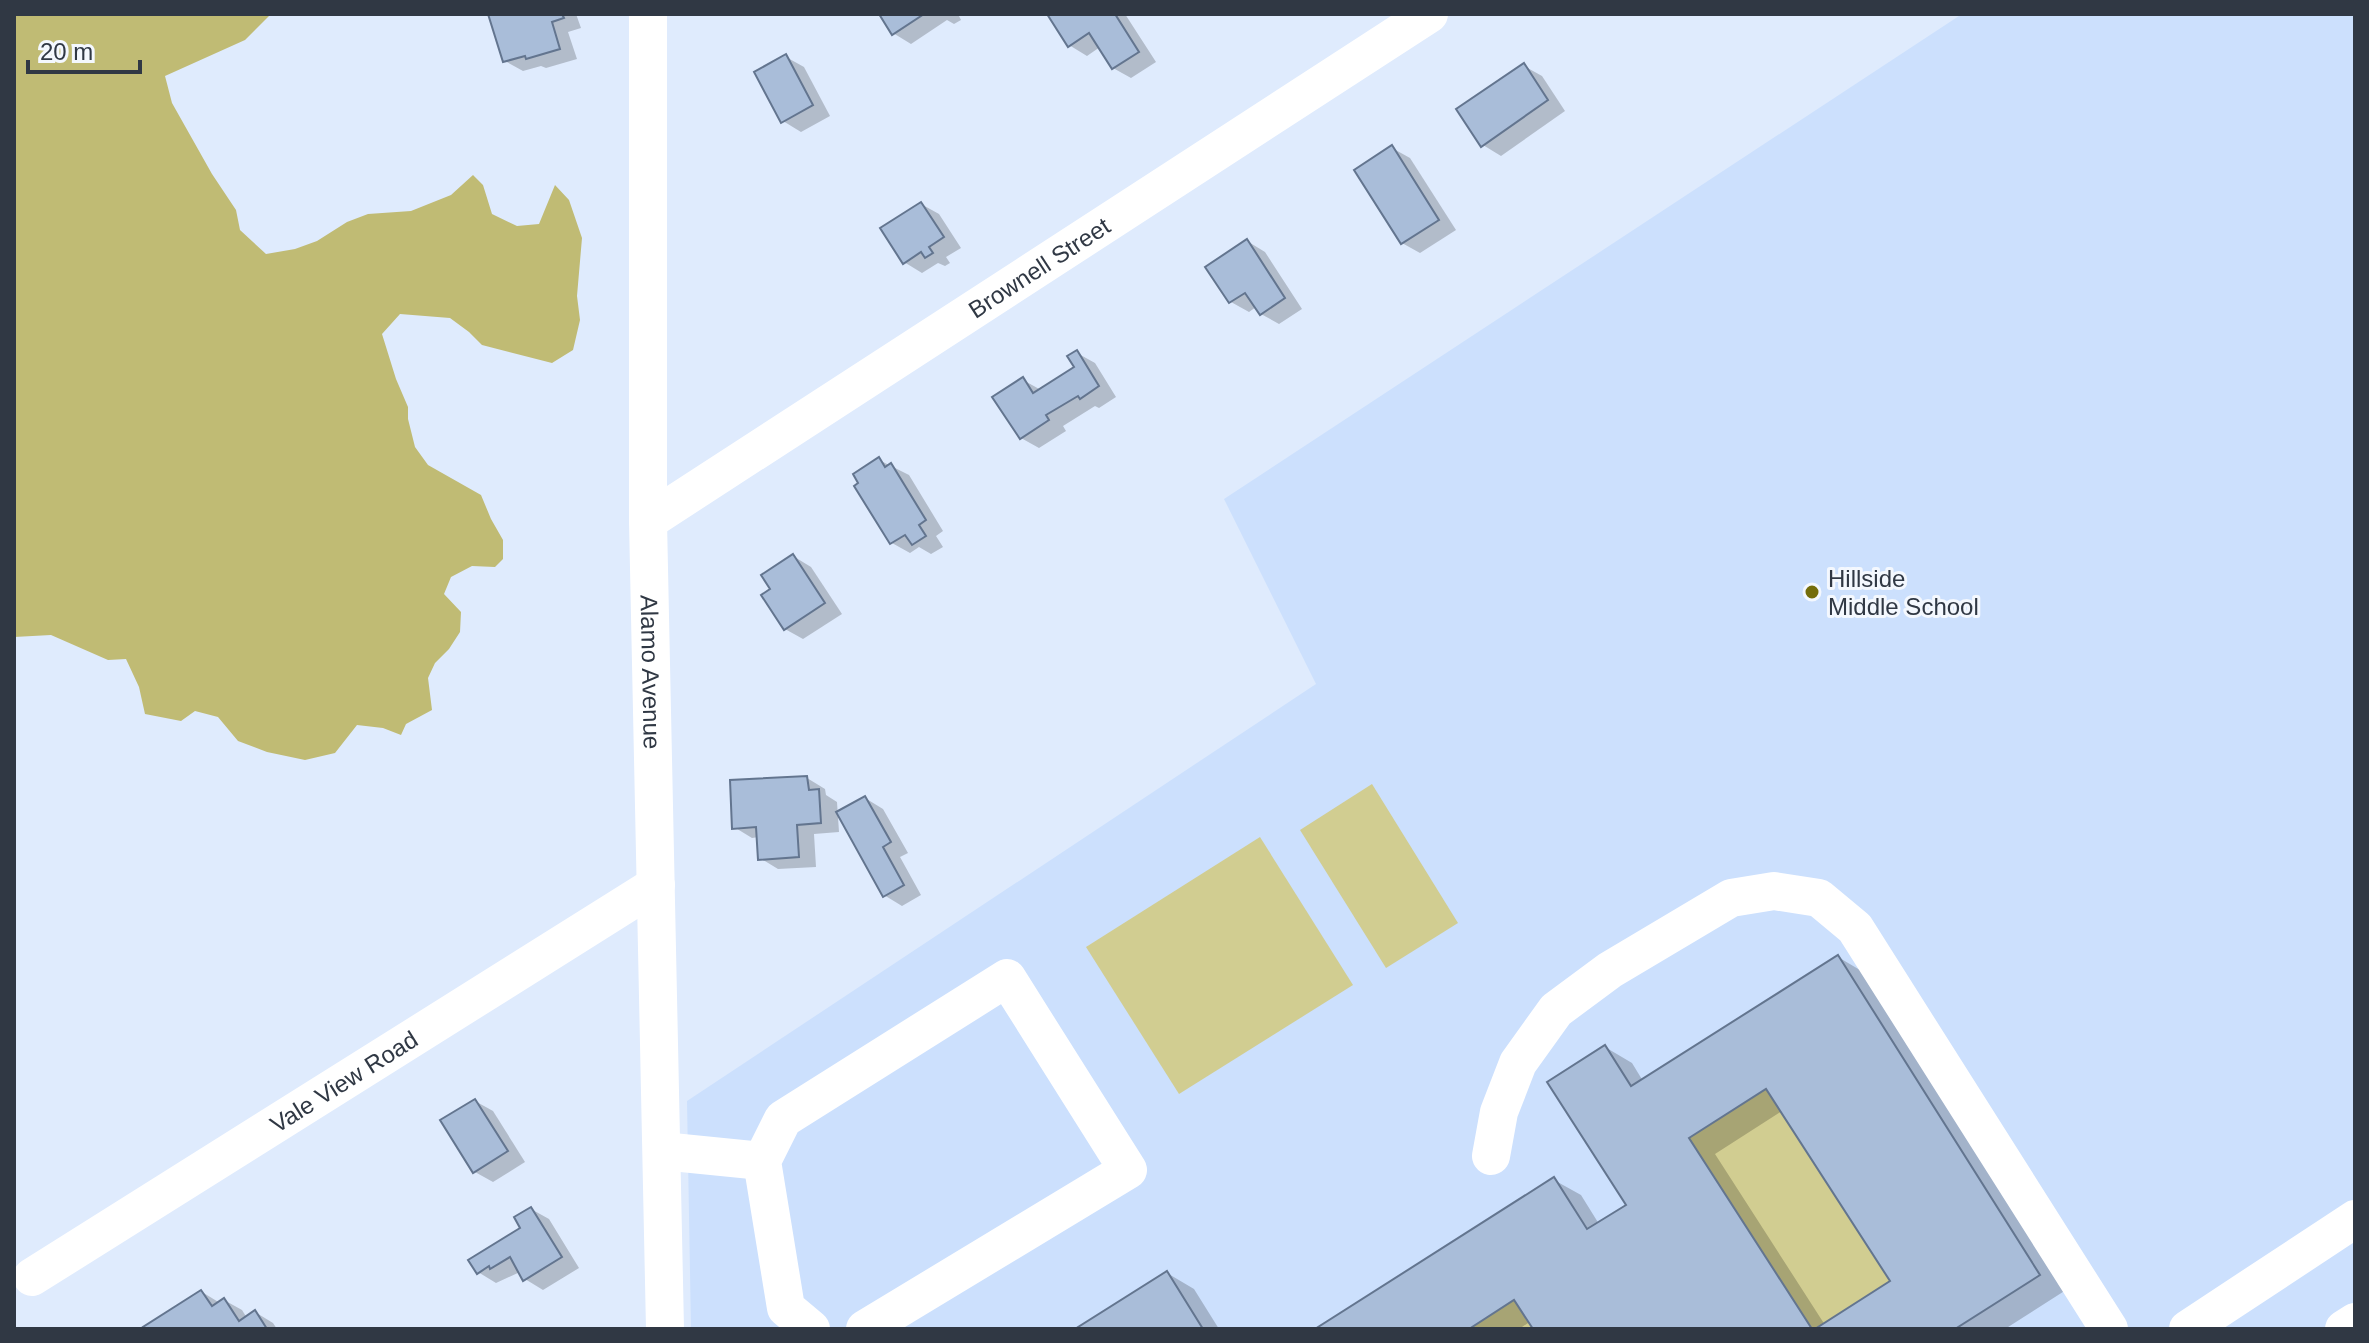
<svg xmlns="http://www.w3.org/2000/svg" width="2369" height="1343" viewBox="0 0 2369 1343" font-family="Arial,sans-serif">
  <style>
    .built { fill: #cce0fd }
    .green { fill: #d1cd91 }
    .forest { fill: #c0bb74 }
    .shadow { fill: #0003; fill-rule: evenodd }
    .building { fill: #a9bdd9; stroke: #63758f; stroke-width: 2 }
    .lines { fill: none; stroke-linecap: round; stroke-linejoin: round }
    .minor { stroke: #fff; stroke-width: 38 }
    .poi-dot { fill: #746d0b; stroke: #f4f8fe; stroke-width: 3 }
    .labels { text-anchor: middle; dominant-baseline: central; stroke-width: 6; stroke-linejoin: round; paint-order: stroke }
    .street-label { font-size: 24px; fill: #303844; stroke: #f4f8fe }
    .poi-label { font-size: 24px; fill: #303844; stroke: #f4f8fe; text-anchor: start }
  </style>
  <rect width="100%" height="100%" fill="#dfebfd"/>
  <path class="built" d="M 1962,14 L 2355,14 L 2355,1329 L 691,1329 L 687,1101 L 1316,684 L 1224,499 Z"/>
  <g class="green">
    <path d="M 1372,784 L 1458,923 L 1386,968 L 1300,830 Z"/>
    <path d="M 1260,837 L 1353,985 L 1179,1094 L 1086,947 Z"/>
    <path d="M 1766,1089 L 1890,1281 L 1815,1329 L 1812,1329 L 1689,1138 Z"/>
    <path d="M 1514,1300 L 1533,1329 L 1469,1329 Z"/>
  </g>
  <path class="forest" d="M 14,14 L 271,14 L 245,40 L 165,76 L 172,103 L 212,174 L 236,210 L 240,230 L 266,254 L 295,249 L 317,241 L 347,222 L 368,214 L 411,211 L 451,195 L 473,175 L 483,185 L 492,214 L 517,226 L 539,224 L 555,185 L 569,200 L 582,238 L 577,296 L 580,320 L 573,350 L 552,363 L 482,345 L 469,332 L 450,318 L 400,314 L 382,334 L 396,379 L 408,407 L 408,419 L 415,447 L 428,465 L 481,495 L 491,519 L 503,540 L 503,559 L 495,567 L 472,566 L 451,577 L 444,594 L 461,612 L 460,632 L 449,649 L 435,663 L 428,678 L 432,710 L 406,724 L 401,735 L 383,728 L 357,725 L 335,753 L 305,760 L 267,752 L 238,741 L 218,717 L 195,711 L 181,721 L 145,714 L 139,687 L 126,659 L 108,660 L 51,635 L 14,637 Z"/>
  <g class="shadow">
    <path d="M 495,14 L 576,14 L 581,28 L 568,32 L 577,59 L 546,68 L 541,66 L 523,71 L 505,61 Z"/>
    <path d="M 883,14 L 958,14 L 961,20 L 954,24 L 947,20 L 911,44 L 893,33 Z"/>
    <path d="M 1051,14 L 1125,14 L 1156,62 L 1131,78 L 1113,68 L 1100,47 L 1087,56 L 1069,45 Z"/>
    <path d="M 786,57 L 804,67 L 830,116 L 801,132 L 783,121 Z"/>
    <path d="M 1524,66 L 1542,76 L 1565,111 L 1501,156 L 1483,145 Z"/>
    <path d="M 1392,148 L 1410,158 L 1456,230 L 1420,253 L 1402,243 Z"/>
    <path d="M 921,204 L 939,214 L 961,248 L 946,257 L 950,263 L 945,266 L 938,263 L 922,273 L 904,262 Z"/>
    <path d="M 1247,241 L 1265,252 L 1302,309 L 1279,324 L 1261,314 L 1256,307 L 1249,312 L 1231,302 Z"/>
    <path d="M 1077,353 L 1095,363 L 1116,397 L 1099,408 L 1095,406 L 1063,426 L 1066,431 L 1039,448 L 1021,438 L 1023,380 L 1041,390 L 1077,368 Z"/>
    <path d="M 879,460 L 909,475 L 943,531 L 936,536 L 943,547 L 931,554 L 919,547 L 910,553 L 892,543 Z"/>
    <path d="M 793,556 L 811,567 L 842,614 L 803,639 L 785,629 L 772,590 Z"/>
    <path d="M 807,778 L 825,789 L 826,795 L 837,802 L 839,832 L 814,834 L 816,867 L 778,869 L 760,858 L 759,837 L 752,838 L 734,827 Z"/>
    <path d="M 865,798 L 883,809 L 908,853 L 900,857 L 921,895 L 902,906 L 884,895 Z"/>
    <path d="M 1838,957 L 1865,973 L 2066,1290 L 2005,1329 L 1536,1329 L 1531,1321 L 1519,1329 L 1319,1329 L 1554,1180 L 1581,1195 L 1599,1224 L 1629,1206 L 1605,1047 L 1632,1063 L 1643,1081 ZM 1782,1111 L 1892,1282 L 1825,1325 L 1715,1154 Z"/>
    <path d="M 475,1101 L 493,1111 L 525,1162 L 493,1182 L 475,1172 Z"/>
    <path d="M 531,1209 L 549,1219 L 579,1268 L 543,1290 L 525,1279 L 520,1272 L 496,1283 L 478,1272 L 523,1229 Z"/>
    <path d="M 1167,1273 L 1194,1289 L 1219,1329 L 1078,1329 Z"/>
    <path d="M 202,1292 L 220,1303 L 224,1300 L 242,1310 L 247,1318 L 255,1312 L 273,1323 L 277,1329 L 147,1329 Z"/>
  </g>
  <g class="building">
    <path d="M 488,14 L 562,14 L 564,18 L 552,22 L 560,49 L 526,59 L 525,56 L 503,62 Z"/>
    <path d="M 879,14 L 924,14 L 892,35 Z"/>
    <path d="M 1047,14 L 1115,14 L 1139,52 L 1112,69 L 1089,33 L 1068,47 Z"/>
    <path d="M 786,54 L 813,105 L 781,123 L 754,72 Z"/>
    <path d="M 1524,63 L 1548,100 L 1481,147 L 1456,109 Z"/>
    <path d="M 1392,145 L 1439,220 L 1401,244 L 1354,170 Z"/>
    <path d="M 921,202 L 944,237 L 929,247 L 933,253 L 925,258 L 921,252 L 903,264 L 880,228 Z"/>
    <path d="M 1247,239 L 1285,298 L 1260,315 L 1245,293 L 1229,303 L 1205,267 Z"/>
    <path d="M 1077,350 L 1099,386 L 1080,399 L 1078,396 L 1046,415 L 1049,420 L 1020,439 L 992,397 L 1023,377 L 1033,393 L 1074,367 L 1067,356 Z"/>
    <path d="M 879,457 L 885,467 L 891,463 L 926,520 L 919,525 L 926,536 L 912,545 L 905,535 L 890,544 L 854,486 L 858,483 L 853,474 Z"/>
    <path d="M 793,554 L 825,603 L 784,630 L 761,595 L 770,589 L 761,575 Z"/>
    <path d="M 807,776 L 809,790 L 819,789 L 821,823 L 797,825 L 799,857 L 758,860 L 756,827 L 732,829 L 730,780 Z"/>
    <path d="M 865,796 L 891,842 L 883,847 L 904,885 L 883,897 L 836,812 Z"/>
    <path d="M 1838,955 L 2040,1275 L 1955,1329 L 1815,1329 L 1890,1281 L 1766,1089 L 1689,1138 L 1812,1329 L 1533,1329 L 1514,1300 L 1469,1329 L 1315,1329 L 1554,1177 L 1587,1229 L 1626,1205 L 1547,1082 L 1605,1045 L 1631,1086 Z"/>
    <path d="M 475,1099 L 508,1151 L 473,1173 L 440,1120 Z"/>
    <path d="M 531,1207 L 562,1257 L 523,1281 L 510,1257 L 490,1269 L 489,1266 L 477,1274 L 468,1260 L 520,1228 L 514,1217 Z"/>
    <path d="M 1167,1271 L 1203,1329 L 1075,1329 Z"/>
    <path d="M 201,1290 L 212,1306 L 224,1298 L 239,1321 L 255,1310 L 267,1329 L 145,1329 L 143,1327 Z"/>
  </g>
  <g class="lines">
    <g class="minor">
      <path id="s1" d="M 648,14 L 648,521 L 665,1329"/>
      <path id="s2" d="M 648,521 L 1429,14"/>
      <path d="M 662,1151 L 762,1161"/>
      <path d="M 1491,1156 L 1499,1112 L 1518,1063 L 1556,1010 L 1610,970 L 1731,898 L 1774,891 L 1819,898 L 1855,928 L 2109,1329"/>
      <path id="s3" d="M 32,1277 L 656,885"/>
      <path d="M 811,1329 L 786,1308 L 762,1161 L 783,1119 L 1007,978 L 1128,1170 L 865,1329"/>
      <path d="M 2188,1329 L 2355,1219"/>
      <path d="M 2344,1329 L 2355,1322"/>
    </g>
  </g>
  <circle class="poi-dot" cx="1812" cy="592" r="8"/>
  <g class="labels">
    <g class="street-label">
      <text stroke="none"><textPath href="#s2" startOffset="466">Brownell Street</textPath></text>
      <text stroke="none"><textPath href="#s1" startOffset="658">Alamo Avenue</textPath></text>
      <text stroke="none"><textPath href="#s3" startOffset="368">Vale View Road</textPath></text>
    </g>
    <g class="poi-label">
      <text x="1828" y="578">Hillside<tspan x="1828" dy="28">Middle School</tspan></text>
    </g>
  </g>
  <rect width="2369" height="1343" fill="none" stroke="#303844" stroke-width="32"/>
  <path d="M28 60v12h112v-12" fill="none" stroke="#303844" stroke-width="4"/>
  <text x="40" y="60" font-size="24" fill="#303844" stroke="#f4f8fe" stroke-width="6" paint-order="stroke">20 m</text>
</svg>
